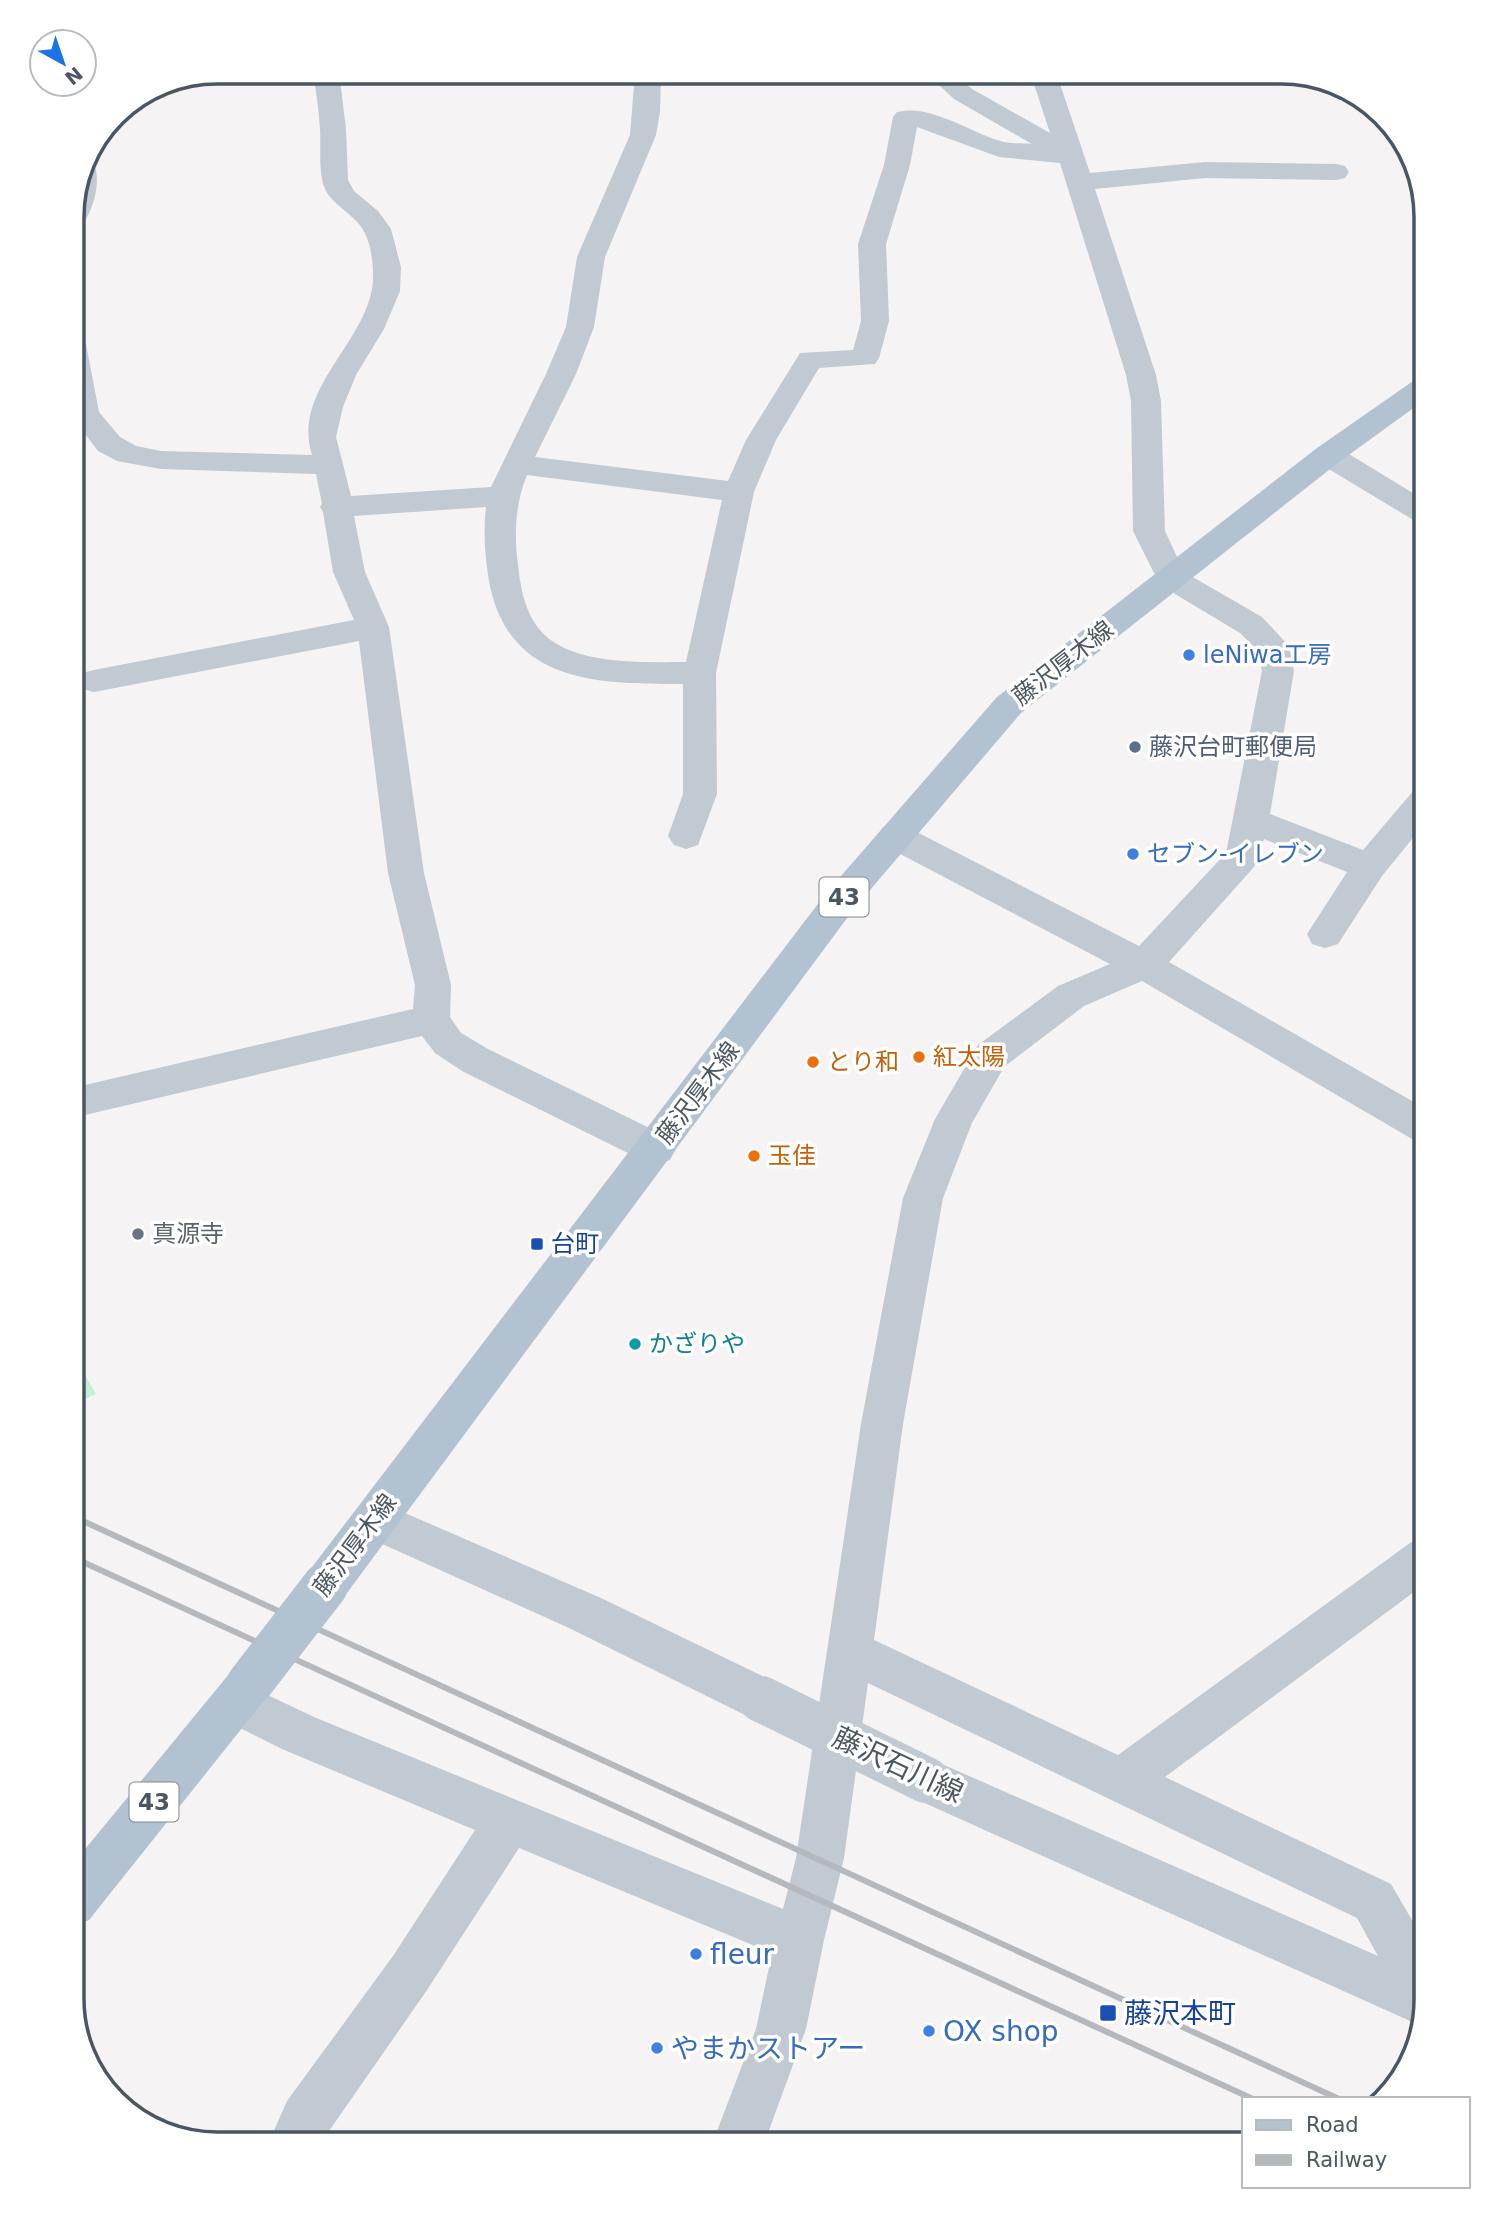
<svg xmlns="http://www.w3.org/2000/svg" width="1498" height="2216" viewBox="0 0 1498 2216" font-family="'DejaVu Sans','Noto Sans JP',sans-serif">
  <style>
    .green { fill: #c3f1d5 }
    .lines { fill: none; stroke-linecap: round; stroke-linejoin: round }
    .minor { fill: #c1cad2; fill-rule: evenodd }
    .major { fill: #b3c2d1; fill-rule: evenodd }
    .rail { stroke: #b5b8bd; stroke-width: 6 }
    .minor-bridge { stroke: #c1cad2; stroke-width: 46 }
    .major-bridge { stroke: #b3c2d1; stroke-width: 46 }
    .shop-dot { fill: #3f7fe0; stroke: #fff; stroke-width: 2.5 }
    .service-dot { fill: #5c6f8a; stroke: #fff; stroke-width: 2.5 }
    .food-dot { fill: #e8710a; stroke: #fff; stroke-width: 2.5 }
    .worship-dot { fill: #6b7280; stroke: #fff; stroke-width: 2.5 }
    .transit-dot { fill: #1a4fb4; stroke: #fff; stroke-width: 2.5 }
    .culture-dot { fill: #0f9aa8; stroke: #fff; stroke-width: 2.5 }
    .labels { text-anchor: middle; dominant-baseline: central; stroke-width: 7; stroke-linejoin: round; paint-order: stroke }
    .shield { fill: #fff; stroke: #808990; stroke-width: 2 }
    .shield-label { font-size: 23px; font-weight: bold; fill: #4a5661 }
    .shop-label { font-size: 24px; fill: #366cbe; stroke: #fff; text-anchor: start }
    .street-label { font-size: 24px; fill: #4a5661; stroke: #fff }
    .service-label { font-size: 24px; fill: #4e5e75; stroke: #fff; text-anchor: start }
    .food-label { font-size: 24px; fill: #c56008; stroke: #fff; text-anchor: start }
    .worship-label { font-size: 24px; fill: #5b616d; stroke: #fff; text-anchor: start }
    .transit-label { font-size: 24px; fill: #164399; stroke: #fff; text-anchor: start }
    .culture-label { font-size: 24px; fill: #0d838f; stroke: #fff; text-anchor: start }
    .near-street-label { font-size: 28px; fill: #4a5661; stroke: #fff }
    .near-shop-label { font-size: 28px; fill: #366cbe; stroke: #fff; text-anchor: start }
    .near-transit-label { font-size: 28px; fill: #164399; stroke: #fff; text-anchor: start }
    .rim { fill: none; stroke: #4a5661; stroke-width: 3.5 }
  </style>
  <rect width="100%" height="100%" fill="#f5f3f3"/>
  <path class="green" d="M 72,1352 L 96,1394 L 72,1405 Z"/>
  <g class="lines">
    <g class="minor">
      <path d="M 313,72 L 339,72 L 346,129 L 348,180 L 354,191 L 378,211 L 391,229 L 401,267 L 400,291 L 384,329 L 356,375 L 343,407 L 336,437 L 351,496 L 491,487 L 546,374 L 566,327 L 577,257 L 630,135 L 635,72 L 661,72 L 660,112 L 656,135 L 605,257 L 594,327 L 576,374 L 535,457 L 728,481 L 746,440 L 800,353 L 853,350 L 861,321 L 858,244 L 884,165 L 893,117 L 897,112 C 931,103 972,134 1004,142 C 1013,144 1023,143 1032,144 L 954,99 L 925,72 L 953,72 L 972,89 L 1050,133 L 1030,72 L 1056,72 L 1090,173 L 1205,162 L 1336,164 L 1345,166 L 1349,172 L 1345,178 L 1336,180 L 1205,178 L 1095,189 L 1156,375 L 1161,401 L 1165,531 L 1184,572 L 1262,617 L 1289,646 L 1294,671 L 1270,814 L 1363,850 L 1414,790 L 1426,787 L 1426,822 L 1382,876 L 1338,944 L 1325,948 L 1312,944 L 1307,934 L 1347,872 L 1264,839 L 1254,867 L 1169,962 L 1426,1109 L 1426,1143 L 1412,1139 L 1142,981 L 1084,1006 L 1004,1067 L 972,1123 L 943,1198 L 903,1424 L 874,1640 L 1118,1755 L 1410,1543 L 1426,1537 L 1426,1583 L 1165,1777 L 1391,1884 L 1426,1944 L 1426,1999 L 1419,2025 L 909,1796 L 902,1780 L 909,1764 L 926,1757 L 1378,1956 L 1357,1918 L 868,1683 L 844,1858 L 824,1940 L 806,2029 L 764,2144 L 712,2144 L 756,2029 L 772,1953 L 519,1848 L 427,1990 L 320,2144 L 268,2144 L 287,2101 L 393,1956 L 475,1830 L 282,1749 L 220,1718 L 213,1702 L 220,1686 L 236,1680 L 314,1717 L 783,1909 L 796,1858 L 861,1424 L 903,1198 L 935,1119 L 978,1045 L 1058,986 L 1110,964 L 883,845 L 877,836 L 883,827 L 895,823 L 907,827 L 1139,946 L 1226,853 L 1262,671 L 1257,650 L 1240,633 L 1160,585 L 1133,531 L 1131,401 L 1126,375 L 1060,163 L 999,157 L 917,127 L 910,165 L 886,244 L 889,321 L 879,358 L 875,364 L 819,368 L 776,440 L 754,492 L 716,673 L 717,794 L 698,845 L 686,849 L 674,845 L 668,836 L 683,794 L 683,684 C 598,684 508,684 489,581 C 485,557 483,532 486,507 L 354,516 L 365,572 L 389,627 L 424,873 L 451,985 L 450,1017 L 461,1033 L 488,1049 L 670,1138 L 676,1149 L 670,1160 L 656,1165 L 642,1160 L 462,1071 L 435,1053 L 422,1036 L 72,1118 L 72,1088 L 413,1009 L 415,985 L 388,873 L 359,641 L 94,692 L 82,689 L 77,681 L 82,673 L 94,670 L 354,620 L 333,572 L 323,512 L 320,507 L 322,504 L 316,474 L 161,469 L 117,461 L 98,451 L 72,417 L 72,335 L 82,338 L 86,344 L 99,412 L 120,437 L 136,446 L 161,451 L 312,455 C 292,392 362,346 372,289 C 375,271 372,237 358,223 C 345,208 325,200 322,179 C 319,163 321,146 320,130 C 319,111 316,91 313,72 ZM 527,475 L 722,500 L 686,662 C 642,662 561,667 534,622 C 524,606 520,584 518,565 C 514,534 515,504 527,475 Z"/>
      <path d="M 85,158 L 91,159 C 104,177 93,210 82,226 L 72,228 L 72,208 Z"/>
      <path d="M 1328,446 L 1339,448 L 1426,501 L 1426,524 L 1415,521 L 1317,462 L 1313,455 L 1317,448 Z"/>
      <path d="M 375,1500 L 601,1598 L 777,1683 L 784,1699 L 777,1715 L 761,1721 L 745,1715 L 569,1628 L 360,1534 L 353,1520 L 360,1506 Z"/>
    </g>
    <g class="major">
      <path d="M 1426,376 L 1426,399 L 1339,462 L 1021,713 L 853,910 L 341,1601 L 325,1607 L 309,1601 L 303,1586 L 309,1571 L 827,892 L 997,697 L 1317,448 L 1416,379 Z"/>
      <path d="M 250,1661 L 266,1668 L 273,1683 L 266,1698 L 89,1920 L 72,1927 L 72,1865 L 234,1668 Z"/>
    </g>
    <g class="rail">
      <path d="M 72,1516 L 1339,2099"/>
      <path d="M 72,1557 L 1253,2099"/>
    </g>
    <path class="minor-bridge" d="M 761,1699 L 926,1780"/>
    <path class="major-bridge" d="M 250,1683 L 325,1586"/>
  </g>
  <g class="shop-dot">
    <circle cx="1189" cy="655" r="7"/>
    <circle cx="1133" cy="854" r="7"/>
    <circle cx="696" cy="1954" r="7"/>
    <circle cx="929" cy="2031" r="7"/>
    <circle cx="657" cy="2048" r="7"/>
  </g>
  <circle class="service-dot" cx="1135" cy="747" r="7"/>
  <g class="food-dot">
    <circle cx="919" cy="1057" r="7"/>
    <circle cx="813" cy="1062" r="7"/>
    <circle cx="754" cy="1156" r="7"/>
  </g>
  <circle class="worship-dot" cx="138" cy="1234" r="7"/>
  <g class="transit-dot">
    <rect x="530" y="1237" width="14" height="14" rx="3.5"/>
    <rect x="1099" y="2004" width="18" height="18" rx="3.5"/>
  </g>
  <circle class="culture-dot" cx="635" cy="1344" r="7"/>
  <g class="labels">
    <g class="shield">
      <rect x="819.5" y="877.5" width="49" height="39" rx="5"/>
      <rect x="129.5" y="1782.5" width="49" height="39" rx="5"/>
    </g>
    <g class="shield-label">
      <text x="844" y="897">43</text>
      <text x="154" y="1802">43</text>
    </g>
    <g class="shop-label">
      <text x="1203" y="655">leNiwa工房</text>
      <text x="1147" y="854">セブン-イレブン</text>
    </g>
    <g class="street-label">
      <text transform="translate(1063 663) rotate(-38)">藤沢厚木線</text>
      <text transform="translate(698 1093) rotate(-53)">藤沢厚木線</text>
      <text transform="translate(355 1545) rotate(-53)">藤沢厚木線</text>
    </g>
    <g class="service-label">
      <text x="1149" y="747">藤沢台町郵便局</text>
    </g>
    <g class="food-label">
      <text x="933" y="1057">紅太陽</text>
      <text x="827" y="1062">とり和</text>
      <text x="768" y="1156">玉佳</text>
    </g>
    <g class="worship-label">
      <text x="152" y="1234">真源寺</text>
    </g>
    <g class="transit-label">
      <text x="551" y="1244">台町</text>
    </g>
    <g class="culture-label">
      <text x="649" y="1344">かざりや</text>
    </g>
    <g class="near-street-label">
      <text transform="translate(898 1765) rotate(25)">藤沢石川線</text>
    </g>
    <g class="near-shop-label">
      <text x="710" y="1954">fleur</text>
      <text x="943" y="2031">OX shop</text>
      <text x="671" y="2048">やまかストアー</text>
    </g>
    <g class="near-transit-label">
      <text x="1124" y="2013">藤沢本町</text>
    </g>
  </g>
  <path d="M0 0H1498V2216H0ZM217 84H1281A133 133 0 0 1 1414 217V1999A133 133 0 0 1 1281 2132H217A133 133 0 0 1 84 1999V217A133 133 0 0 1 217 84Z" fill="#fff" fill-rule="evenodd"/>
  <path class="rim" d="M217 84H1281A133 133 0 0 1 1414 217V1999A133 133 0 0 1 1281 2132H217A133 133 0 0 1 84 1999V217A133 133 0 0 1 217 84Z"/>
  <rect x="1242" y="2097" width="228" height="91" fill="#ffffff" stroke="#b7bbc0" stroke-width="2"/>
  <rect x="1256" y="2120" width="35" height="10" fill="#b3c2d1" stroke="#b7bbc0" stroke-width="2"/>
  <text x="1306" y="2132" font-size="21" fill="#4a5661">Road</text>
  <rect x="1256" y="2155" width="35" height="10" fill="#b5b8bd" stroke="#b7bbc0" stroke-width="2"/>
  <text x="1306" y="2167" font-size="21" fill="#4a5661">Railway</text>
  <g transform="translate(63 63) rotate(140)"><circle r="33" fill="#ffffff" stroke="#b7bbc0" stroke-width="2"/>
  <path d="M0-5L12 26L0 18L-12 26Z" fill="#1a73e8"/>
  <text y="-10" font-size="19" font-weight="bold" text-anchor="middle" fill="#4a5661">N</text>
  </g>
</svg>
